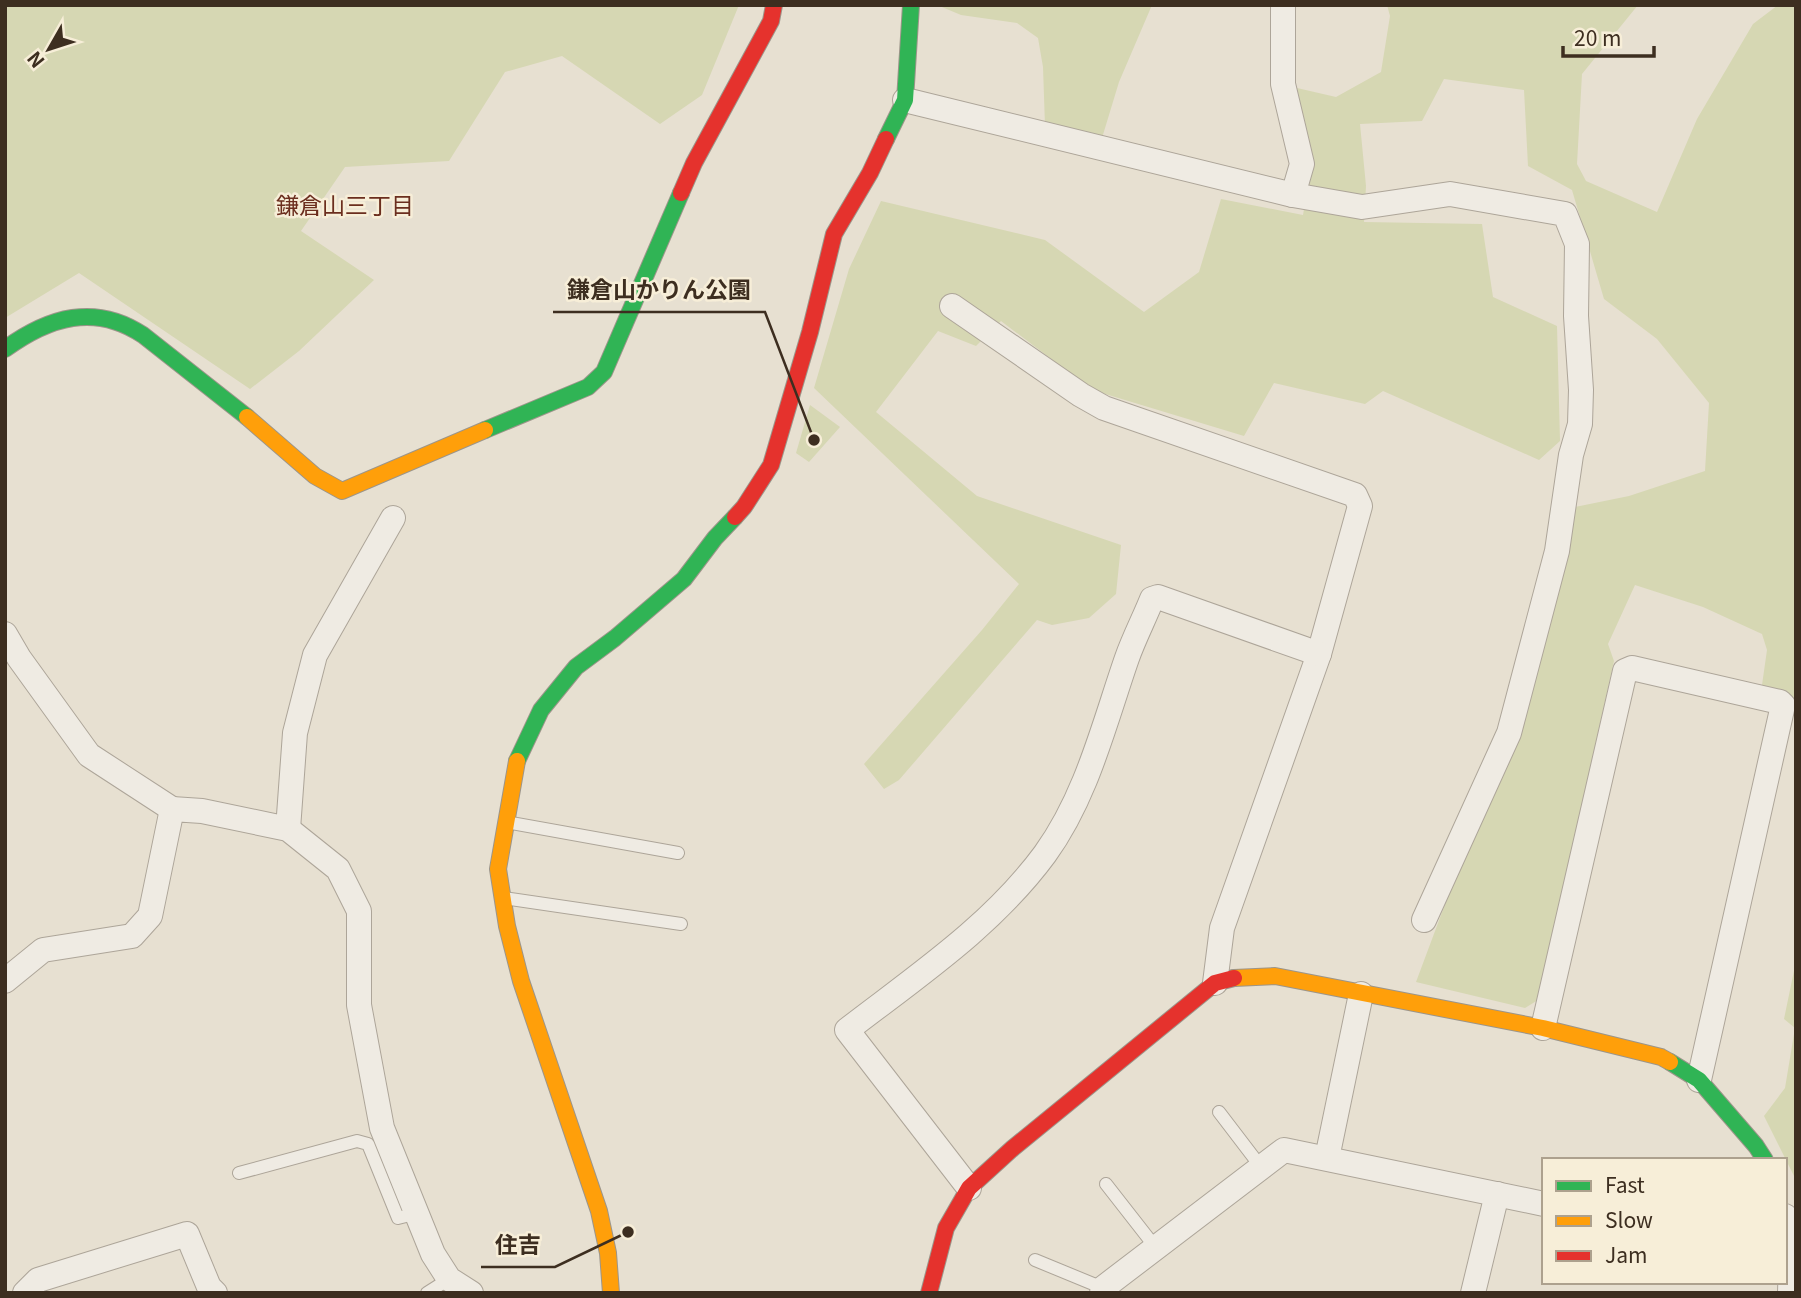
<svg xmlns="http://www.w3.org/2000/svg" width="1801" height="1298" viewBox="0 0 1801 1298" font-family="Georgia,'Noto Sans JP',serif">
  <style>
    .green { fill: #d6d7b3 }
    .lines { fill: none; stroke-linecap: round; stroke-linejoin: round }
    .lane-casing { stroke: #ada599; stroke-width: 14 }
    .street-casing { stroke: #ada599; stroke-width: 26 }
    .fast-casing { stroke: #9c958a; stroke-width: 18 }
    .slow-casing { stroke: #9c958a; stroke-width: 18 }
    .jam-casing { stroke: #9c958a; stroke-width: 18 }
    .lane { stroke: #efebe3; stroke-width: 12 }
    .street { stroke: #efebe3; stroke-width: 24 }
    .fast { stroke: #30b455; stroke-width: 16 }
    .slow { stroke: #ff9f0a; stroke-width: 16 }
    .jam { stroke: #e5322d; stroke-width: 16 }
    .labels { text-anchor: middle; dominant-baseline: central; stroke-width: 5; stroke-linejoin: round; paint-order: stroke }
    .neighbourhood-label { font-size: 23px; fill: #6b2e1e; stroke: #f7eed8 }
    .leader { fill: none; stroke: #3d2e20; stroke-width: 2.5 }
    .callout-dot { fill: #3d2e20; stroke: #f7eed8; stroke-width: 2.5 }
    .callout-label { font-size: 23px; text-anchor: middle; font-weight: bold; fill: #3d2e20; stroke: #f7eed8; stroke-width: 5; stroke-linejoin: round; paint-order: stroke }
  </style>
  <rect width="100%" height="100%" fill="#e7e0d1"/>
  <g class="green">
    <path d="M 5,5 L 739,5 L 702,95 L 660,124 L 562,56 L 505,72 L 449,161 L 345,167 L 301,231 L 374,280 L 299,351 L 250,389 L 79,273 L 5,318 Z"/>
    <path d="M 937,5 L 1152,5 L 1119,82 L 1102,138 L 1045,126 L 1043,67 L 1038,38 L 1017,23 L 961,15 Z"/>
    <path d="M 1387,5 L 1638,5 L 1582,74 L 1577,164 L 1586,181 L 1657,212 L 1697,119 L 1753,24 L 1778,5 L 1796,5 L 1796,699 L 1762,685 L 1767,650 L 1762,634 L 1703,607 L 1635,585 L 1608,644 L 1614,661 L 1538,1000 L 1525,1008 L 1416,982 L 1469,840 L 1575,507 L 1629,496 L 1705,471 L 1709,403 L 1657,339 L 1604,299 L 1572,190 L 1528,166 L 1524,90 L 1444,79 L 1422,121 L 1360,124 L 1366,186 L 1364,222 L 1482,224 L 1493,297 L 1557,326 L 1560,441 L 1539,460 L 1383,391 L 1365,404 L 1274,383 L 1244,436 L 1092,390 L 1001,321 L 976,346 L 938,331 L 876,412 L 977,496 L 1121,545 L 1116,594 L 1089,618 L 1052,625 L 1037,620 L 899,780 L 884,789 L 864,764 L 982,630 L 1019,584 L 814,388 L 849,269 L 881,201 L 1045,240 L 1144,312 L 1199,272 L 1221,199 L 1303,215 L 1312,162 L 1297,88 L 1336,97 L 1381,72 L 1390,16 Z"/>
    <path d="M 810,405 L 840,427 L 809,462 L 796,453 Z"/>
    <path d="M 1796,961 L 1796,1180 L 1764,1116 L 1785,1088 L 1795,1028 L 1784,1019 Z"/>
  </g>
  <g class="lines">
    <defs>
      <g id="lane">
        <path d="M 506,822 L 678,853"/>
        <path d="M 504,898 L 681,924"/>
        <path d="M 1219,1112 L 1261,1167"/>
        <path d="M 239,1173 L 357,1141 L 368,1144 L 398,1218 L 418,1213"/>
        <path d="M 1106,1184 L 1156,1248"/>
        <path d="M 1035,1260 L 1103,1288"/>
        <path d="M 427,1293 L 449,1279"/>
      </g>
      <g id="street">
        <path d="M 905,100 L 1293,195 L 1302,164 L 1283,84 L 1283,5"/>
        <path d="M 1293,195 L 1362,207 L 1450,194 L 1565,214 L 1577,244 L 1576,316 L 1581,390 L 1580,424 L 1571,455 L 1557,551 L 1509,733 L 1424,920"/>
        <path d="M 952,306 L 1081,395 L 1104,408 L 1355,495 L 1360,506 L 1319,654 L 1222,928 L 1215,983"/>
        <path d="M 5,634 L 19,658 L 89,755 L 172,809"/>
        <path d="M 288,829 L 295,733 L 315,655 L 393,518"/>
        <path d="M 5,981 L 43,950 L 132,936 L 150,916 L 172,809 L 202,811 L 288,829 L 338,869 L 359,911 L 359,1005 L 382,1128 L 433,1254 L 449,1279 L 471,1293"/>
        <path d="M 1543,1028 L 1625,671 L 1632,668 L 1780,702 L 1783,705 L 1699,1080"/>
        <path d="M 1327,1158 L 1361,994"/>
        <path d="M 969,1188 L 847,1030 C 917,976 992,926 1045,854 C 1087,796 1104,724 1127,658 C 1134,638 1144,619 1152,599 L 1158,597 L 1319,654"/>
        <path d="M 1785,1216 L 1791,1255 L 1790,1293"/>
        <path d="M 25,1293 L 38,1280 L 187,1234 L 209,1287 L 215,1293"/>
        <path d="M 1102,1293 L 1103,1288 L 1284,1150 L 1544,1204"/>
        <path d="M 1473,1293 L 1497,1194"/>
      </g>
      <g id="fast">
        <path d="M 886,139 L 905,100 L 911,5"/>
        <path d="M 5,349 C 49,317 95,303 143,335 L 247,417"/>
        <path d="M 485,430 L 588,387 L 604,372 L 681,193"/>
        <path d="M 517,761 L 541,710 L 576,667 L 615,638 L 684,579 L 715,538 L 735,517"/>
        <path d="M 1670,1062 L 1699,1080 L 1756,1146 L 1765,1160"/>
      </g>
      <g id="slow">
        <path d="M 247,417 L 315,476 L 342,491 L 485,430"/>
        <path d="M 517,761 L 498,869 L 507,926 L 521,981 L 599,1211 L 608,1253 L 611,1293"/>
        <path d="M 1234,978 L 1275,976 L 1543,1028 L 1661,1057 L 1670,1062"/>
      </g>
      <g id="jam">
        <path d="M 681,193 L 694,163 L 771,21 L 774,5"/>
        <path d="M 735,517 L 744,507 L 771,465 L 810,332 L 834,234 L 870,173 L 886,139"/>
        <path d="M 929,1293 L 946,1228 L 969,1188 L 1013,1148 L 1215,983 L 1234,978"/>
      </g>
    </defs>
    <use href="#lane" class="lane-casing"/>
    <use href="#street" class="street-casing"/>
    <use href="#fast" class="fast-casing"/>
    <use href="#slow" class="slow-casing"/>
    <use href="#jam" class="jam-casing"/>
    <use href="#lane" class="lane"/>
    <use href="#street" class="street"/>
    <use href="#fast" class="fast"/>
    <use href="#slow" class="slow"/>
    <use href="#jam" class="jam"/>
  </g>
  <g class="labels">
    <g class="neighbourhood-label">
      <text x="345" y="204">鎌倉山三丁目</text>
    </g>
  </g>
  <path class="leader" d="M814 440L765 312H553M628 1232L555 1267H481"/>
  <g class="callout-dot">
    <circle cx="814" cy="440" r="7"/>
    <circle cx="628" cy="1232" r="7"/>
  </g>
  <g class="callout-label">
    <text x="659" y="298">鎌倉山かりん公園</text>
    <text x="518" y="1253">住吉</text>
  </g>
  <rect width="1801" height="1298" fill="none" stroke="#3d2e20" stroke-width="14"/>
  <rect x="1542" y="1158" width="245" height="126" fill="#f7eed8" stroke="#ada18e" stroke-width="2"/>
  <rect x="1556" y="1181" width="35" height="10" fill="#30b455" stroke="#ada18e" stroke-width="2"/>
  <text x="1605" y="1193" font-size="21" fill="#3d2e20">Fast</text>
  <rect x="1556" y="1216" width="35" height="10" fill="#ff9f0a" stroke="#ada18e" stroke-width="2"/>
  <text x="1605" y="1228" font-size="21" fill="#3d2e20">Slow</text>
  <rect x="1556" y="1251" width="35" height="10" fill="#e5322d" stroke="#ada18e" stroke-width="2"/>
  <text x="1605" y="1263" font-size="21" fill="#3d2e20">Jam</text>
  <g transform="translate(49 49) rotate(231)" stroke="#f7eed8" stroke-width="5" paint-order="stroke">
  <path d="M0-5L12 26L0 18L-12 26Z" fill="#3d2e20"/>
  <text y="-10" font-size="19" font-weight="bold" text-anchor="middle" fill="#3d2e20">N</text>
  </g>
  <path d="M1563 46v10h91v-10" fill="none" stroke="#3d2e20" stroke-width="3.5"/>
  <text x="1574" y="46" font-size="21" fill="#3d2e20" stroke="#f7eed8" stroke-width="5" paint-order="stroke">20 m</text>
</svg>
